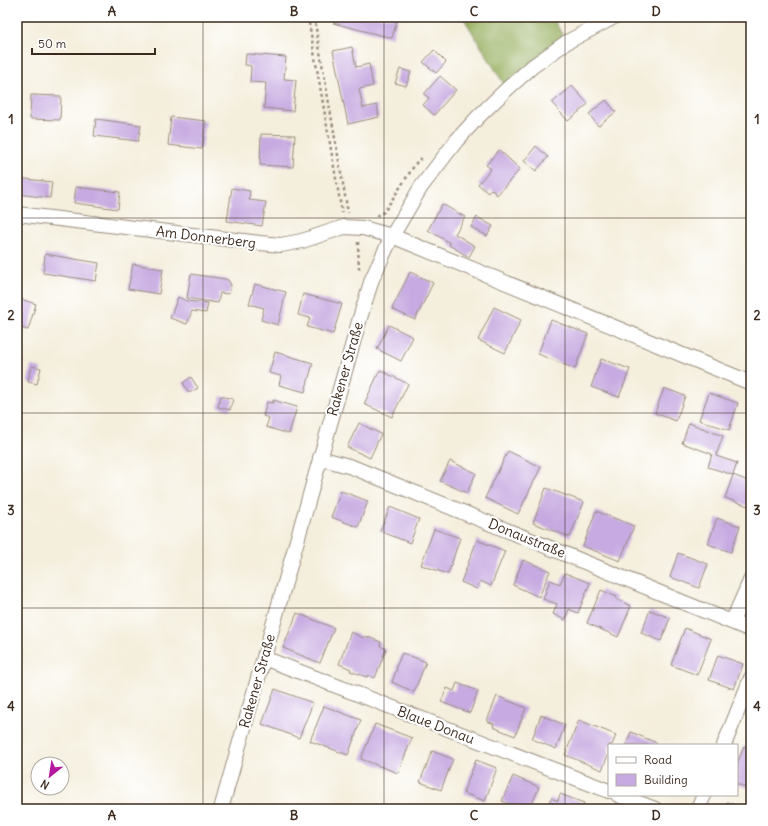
<svg xmlns="http://www.w3.org/2000/svg" width="768" height="826" viewBox="0 0 768 826" font-family="Delius,sans-serif">
  <style>
    .forest { fill: #99b162; stroke: #6a6e40 }
    .building { fill: #c7aae1 }
    .lines { fill: none; stroke-linecap: round; stroke-linejoin: round }
    .street-casing { stroke: #988c7d; stroke-width: 16 }
    .path { stroke: #988c7d; stroke-width: 2.5; stroke-dasharray: 3 3; stroke-linecap: butt }
    .street { stroke: #fff; stroke-width: 14 }
    .grid { fill: none; stroke: #3b2a1e; stroke-width: 1; stroke-opacity: 0.55 }
    .labels { text-anchor: middle; dominant-baseline: central; stroke-width: 4; stroke-linejoin: round; paint-order: stroke }
    .street-label { font-size: 14px; fill: #3b2a1e; stroke: #fff }
    .neatline { fill: none; stroke: #3b2a1e; stroke-width: 1.5 }
    .grid-label { font-size: 13px; text-anchor: middle; font-weight: bold; fill: #3b2a1e }
  </style>
  <rect width="100%" height="100%" fill="#fff"/>
  <filter id="ink" filterUnits="userSpaceOnUse"><feTurbulence type="fractalNoise" baseFrequency=".025" numOctaves="2"/><feDisplacementMap in="SourceGraphic" scale="8" xChannelSelector="R" yChannelSelector="G"/><feConvolveMatrix kernelMatrix="1 2 1 2 8 2 1 2 1" color-interpolation-filters="sRGB"/></filter>
  <filter id="wash" filterUnits="userSpaceOnUse"><feTurbulence type="fractalNoise" baseFrequency=".012" numOctaves="4" result="noise"/><feDisplacementMap in="SourceGraphic" scale="16" xChannelSelector="R" yChannelSelector="G"/><feGaussianBlur stdDeviation="0.9" result="paint"/><feColorMatrix in="noise" values="0 0 0 0 0 0 0 0 0 0 0 0 0 0 0 0 0 1.4 0 .05"/><feComposite in="paint" operator="in"/></filter>
  <g filter="url(#wash)">
    <rect width="100%" height="100%" fill="#f4eedc"/>
    <path class="forest" d="M 463,17 L 552,17 L 567,42 L 507,89 Z"/>
    <g id="blocks">
      <g class="building">
        <path d="M 335,17 L 398,17 L 392,38 L 333,23 Z"/>
        <path d="M 352,47 L 356,67 L 369,64 L 373,86 L 359,89 L 363,108 L 377,105 L 379,117 L 348,124 L 333,51 Z"/>
        <path d="M 434,50 L 446,62 L 436,73 L 423,62 Z"/>
        <path d="M 246,54 L 286,57 L 284,79 L 296,80 L 293,111 L 264,108 L 266,83 L 250,82 L 251,66 L 245,65 Z"/>
        <path d="M 400,69 L 411,72 L 406,86 L 395,83 Z"/>
        <path d="M 440,76 L 456,90 L 434,115 L 423,105 L 429,98 L 424,94 Z"/>
        <path d="M 572,86 L 588,104 L 568,121 L 552,103 Z"/>
        <path d="M 31,95 L 61,96 L 60,120 L 30,119 Z"/>
        <path d="M 606,100 L 616,112 L 598,126 L 589,114 Z"/>
        <path d="M 171,117 L 206,121 L 202,149 L 168,145 Z"/>
        <path d="M 96,119 L 141,125 L 138,141 L 94,136 Z"/>
        <path d="M 261,134 L 295,135 L 293,167 L 260,165 Z"/>
        <path d="M 536,146 L 548,157 L 536,171 L 524,161 Z"/>
        <path d="M 499,150 L 520,169 L 497,195 L 491,189 L 488,193 L 478,184 L 491,169 L 486,165 Z"/>
        <path d="M 17,178 L 52,182 L 50,198 L 17,194 Z"/>
        <path d="M 76,187 L 120,192 L 118,209 L 74,203 Z"/>
        <path d="M 232,188 L 250,191 L 249,200 L 266,202 L 262,226 L 227,221 Z"/>
        <path d="M 442,204 L 465,217 L 455,234 L 475,246 L 469,257 L 449,245 L 450,243 L 428,230 Z"/>
        <path d="M 477,217 L 493,226 L 487,236 L 471,227 Z"/>
        <path d="M 45,254 L 99,263 L 96,281 L 43,273 Z"/>
        <path d="M 133,264 L 163,269 L 159,294 L 128,289 Z"/>
        <path d="M 410,272 L 433,283 L 415,320 L 392,309 Z"/>
        <path d="M 191,274 L 225,279 L 228,280 L 231,285 L 229,294 L 220,293 L 218,303 L 187,298 Z"/>
        <path d="M 255,284 L 286,292 L 278,325 L 261,320 L 264,308 L 249,304 Z"/>
        <path d="M 303,294 L 342,304 L 333,334 L 307,327 L 310,318 L 298,315 Z"/>
        <path d="M 178,297 L 187,301 L 208,303 L 206,313 L 192,311 L 187,324 L 170,318 Z"/>
        <path d="M 17,298 L 36,304 L 28,330 L 17,327 Z"/>
        <path d="M 494,307 L 521,320 L 505,353 L 478,340 Z"/>
        <path d="M 551,320 L 588,334 L 575,369 L 538,354 Z"/>
        <path d="M 389,325 L 413,337 L 401,361 L 377,349 Z"/>
        <path d="M 275,352 L 313,363 L 305,392 L 279,385 L 281,376 L 269,373 Z"/>
        <path d="M 17,355 L 21,356 L 17,368 Z"/>
        <path d="M 601,359 L 630,369 L 619,397 L 591,387 Z"/>
        <path d="M 31,366 L 41,368 L 37,384 L 28,382 Z"/>
        <path d="M 380,370 L 408,384 L 392,417 L 364,404 Z"/>
        <path d="M 191,377 L 198,388 L 189,393 L 183,383 Z"/>
        <path d="M 664,388 L 685,396 L 676,421 L 655,413 Z"/>
        <path d="M 709,393 L 738,403 L 729,430 L 699,420 Z"/>
        <path d="M 221,396 L 233,399 L 230,410 L 218,407 Z"/>
        <path d="M 273,400 L 297,407 L 289,434 L 266,427 L 269,418 L 263,416 L 267,402 L 273,403 Z"/>
        <path d="M 17,412 L 21,413 L 17,427 Z"/>
        <path d="M 359,423 L 381,434 L 370,458 L 347,447 Z"/>
        <path d="M 689,423 L 723,436 L 716,456 L 737,463 L 733,475 L 708,467 L 712,454 L 682,443 Z"/>
        <path d="M 508,451 L 541,467 L 518,514 L 485,498 Z"/>
        <path d="M 450,461 L 476,473 L 467,493 L 440,481 Z"/>
        <path d="M 733,475 L 751,482 L 751,507 L 725,498 Z"/>
        <path d="M 546,488 L 584,502 L 570,537 L 533,523 Z"/>
        <path d="M 341,491 L 368,501 L 358,527 L 331,517 Z"/>
        <path d="M 390,507 L 419,519 L 410,543 L 380,531 Z"/>
        <path d="M 596,511 L 634,526 L 620,561 L 583,546 Z"/>
        <path d="M 717,518 L 740,526 L 731,552 L 708,544 Z"/>
        <path d="M 434,529 L 460,538 L 448,574 L 421,565 Z"/>
        <path d="M 477,540 L 505,551 L 491,586 L 480,581 L 477,589 L 461,582 Z"/>
        <path d="M 678,553 L 708,564 L 699,588 L 670,577 Z"/>
        <path d="M 523,560 L 550,571 L 539,597 L 513,585 Z"/>
        <path d="M 565,573 L 590,583 L 578,613 L 569,609 L 565,620 L 553,614 L 557,604 L 543,599 L 550,580 L 560,584 Z"/>
        <path d="M 601,590 L 617,597 L 616,599 L 631,606 L 618,637 L 587,623 Z"/>
        <path d="M 650,610 L 670,618 L 661,641 L 641,633 Z"/>
        <path d="M 297,613 L 334,628 L 320,663 L 283,648 Z"/>
        <path d="M 685,628 L 711,639 L 697,675 L 671,665 Z"/>
        <path d="M 351,632 L 364,638 L 365,636 L 381,642 L 380,646 L 386,649 L 375,678 L 368,675 L 367,677 L 350,671 L 351,669 L 339,664 Z"/>
        <path d="M 402,653 L 426,662 L 414,692 L 392,682 L 397,668 L 396,667 Z"/>
        <path d="M 718,655 L 743,664 L 734,689 L 709,680 Z"/>
        <path d="M 457,683 L 478,691 L 470,713 L 441,702 L 447,688 L 454,691 Z"/>
        <path d="M 275,689 L 313,703 L 299,738 L 262,724 Z"/>
        <path d="M 497,696 L 526,708 L 515,736 L 493,727 L 494,724 L 487,721 Z"/>
        <path d="M 324,706 L 361,720 L 348,755 L 310,741 Z"/>
        <path d="M 541,715 L 565,725 L 556,749 L 532,739 Z"/>
        <path d="M 579,720 L 616,735 L 612,745 L 609,745 L 609,753 L 602,770 L 565,755 Z"/>
        <path d="M 375,724 L 412,738 L 398,773 L 361,759 Z"/>
        <path d="M 631,732 L 657,743 L 656,745 L 626,745 Z"/>
        <path d="M 744,746 L 751,749 L 751,789 L 737,784 L 737,764 Z"/>
        <path d="M 432,751 L 453,759 L 441,790 L 420,782 Z"/>
        <path d="M 476,760 L 497,768 L 485,801 L 463,793 Z"/>
        <path d="M 513,776 L 539,787 L 530,809 L 520,809 L 502,801 Z"/>
        <path d="M 560,794 L 584,803 L 582,809 L 546,809 L 551,798 L 558,801 Z"/>
        <path d="M 727,802 L 745,809 L 724,809 Z"/>
      </g>
    </g>
  </g>
  <g filter="url(#ink)">
    <use href="#blocks" fill-opacity="0" stroke="#988c7d" stroke-width="1"/>
    <g class="lines">
      <defs>
        <g id="street">
          <path d="M 17,214 L 260,243 L 281,245 L 302,241 L 344,227 L 363,228 L 392,236 L 751,383"/>
          <path d="M 320,458 L 352,467 L 751,630"/>
          <path d="M 732,622 L 751,579"/>
          <path d="M 264,658 L 609,791"/>
          <path d="M 724,745 L 751,678"/>
          <path d="M 618,795 L 655,809"/>
          <path d="M 221,809 L 360,318 L 372,279 L 392,236 L 421,187 L 457,140 L 478,117 L 507,89 L 533,66 L 567,42 L 614,17"/>
          <path d="M 698,809 L 704,795"/>
        </g>
      </defs>
      <use href="#street" class="street-casing"/>
      <g class="path">
        <path d="M 308,17 L 342,213"/>
        <path d="M 314,17 L 348,213"/>
        <path d="M 376,216 L 384,212 L 416,163 L 423,157"/>
        <path d="M 358,242 L 359,269"/>
      </g>
      <use href="#street" class="street"/>
    </g>
  </g>
  <path class="grid" d="M 203,17 L 203,809M 384,17 L 384,809M 565,17 L 565,809M 17,218 L 751,218M 17,413 L 751,413M 17,608 L 751,608"/>
  <g class="labels">
    <g class="street-label">
      <text transform="translate(206 237) rotate(7)">Am Donnerberg</text>
      <text transform="translate(345 369) rotate(-74)">Rakener Straße</text>
      <text transform="translate(527 538) rotate(22)">Donaustraße</text>
      <text transform="translate(257 681) rotate(-74)">Rakener Straße</text>
      <text transform="translate(436 725) rotate(21)">Blaue Donau</text>
    </g>
  </g>
  <rect width="768" height="826" fill="none" stroke="#fff" stroke-width="44"/>
  <rect x="608" y="744" width="130" height="52" fill="#ffffff" stroke="#b1aaa5"/>
  <rect x="616" y="757" width="20" height="6" fill="#ffffff" stroke="#b1aaa5"/>
  <text x="644" y="764" font-size="12" fill="#3b2a1e">Road</text>
  <rect x="616" y="774" width="20" height="12" fill="#c7aae1" stroke="#b1aaa5"/>
  <text x="644" y="784" font-size="12" fill="#3b2a1e">Building</text>
  <g transform="translate(50 776) rotate(210)"><circle r="19" fill="#ffffff" stroke="#b1aaa5"/>
  <path d="M0-3L7 15L0 10L-7 15Z" fill="#b5179e"/>
  <text y="-6" font-size="11" font-weight="bold" text-anchor="middle" fill="#3b2a1e">N</text>
  </g>
  <path d="M32 48v6h123v-6" fill="none" stroke="#3b2a1e" stroke-width="2"/>
  <text x="38" y="48" font-size="12" fill="#3b2a1e" stroke="#ffffff" stroke-width="3" paint-order="stroke">50 m</text>
  <rect x="22" y="22" width="724" height="782" class="neatline"/>
  <g class="grid-label">
    <text x="112" y="16">A</text>
    <text x="294" y="16">B</text>
    <text x="474" y="16">C</text>
    <text x="656" y="16">D</text>
    <text x="11" y="124">1</text>
    <text x="757" y="124">1</text>
    <text x="11" y="320">2</text>
    <text x="757" y="320">2</text>
    <text x="11" y="515">3</text>
    <text x="757" y="515">3</text>
    <text x="11" y="711">4</text>
    <text x="757" y="711">4</text>
    <text x="112" y="820">A</text>
    <text x="294" y="820">B</text>
    <text x="474" y="820">C</text>
    <text x="656" y="820">D</text>
  </g>
</svg>
